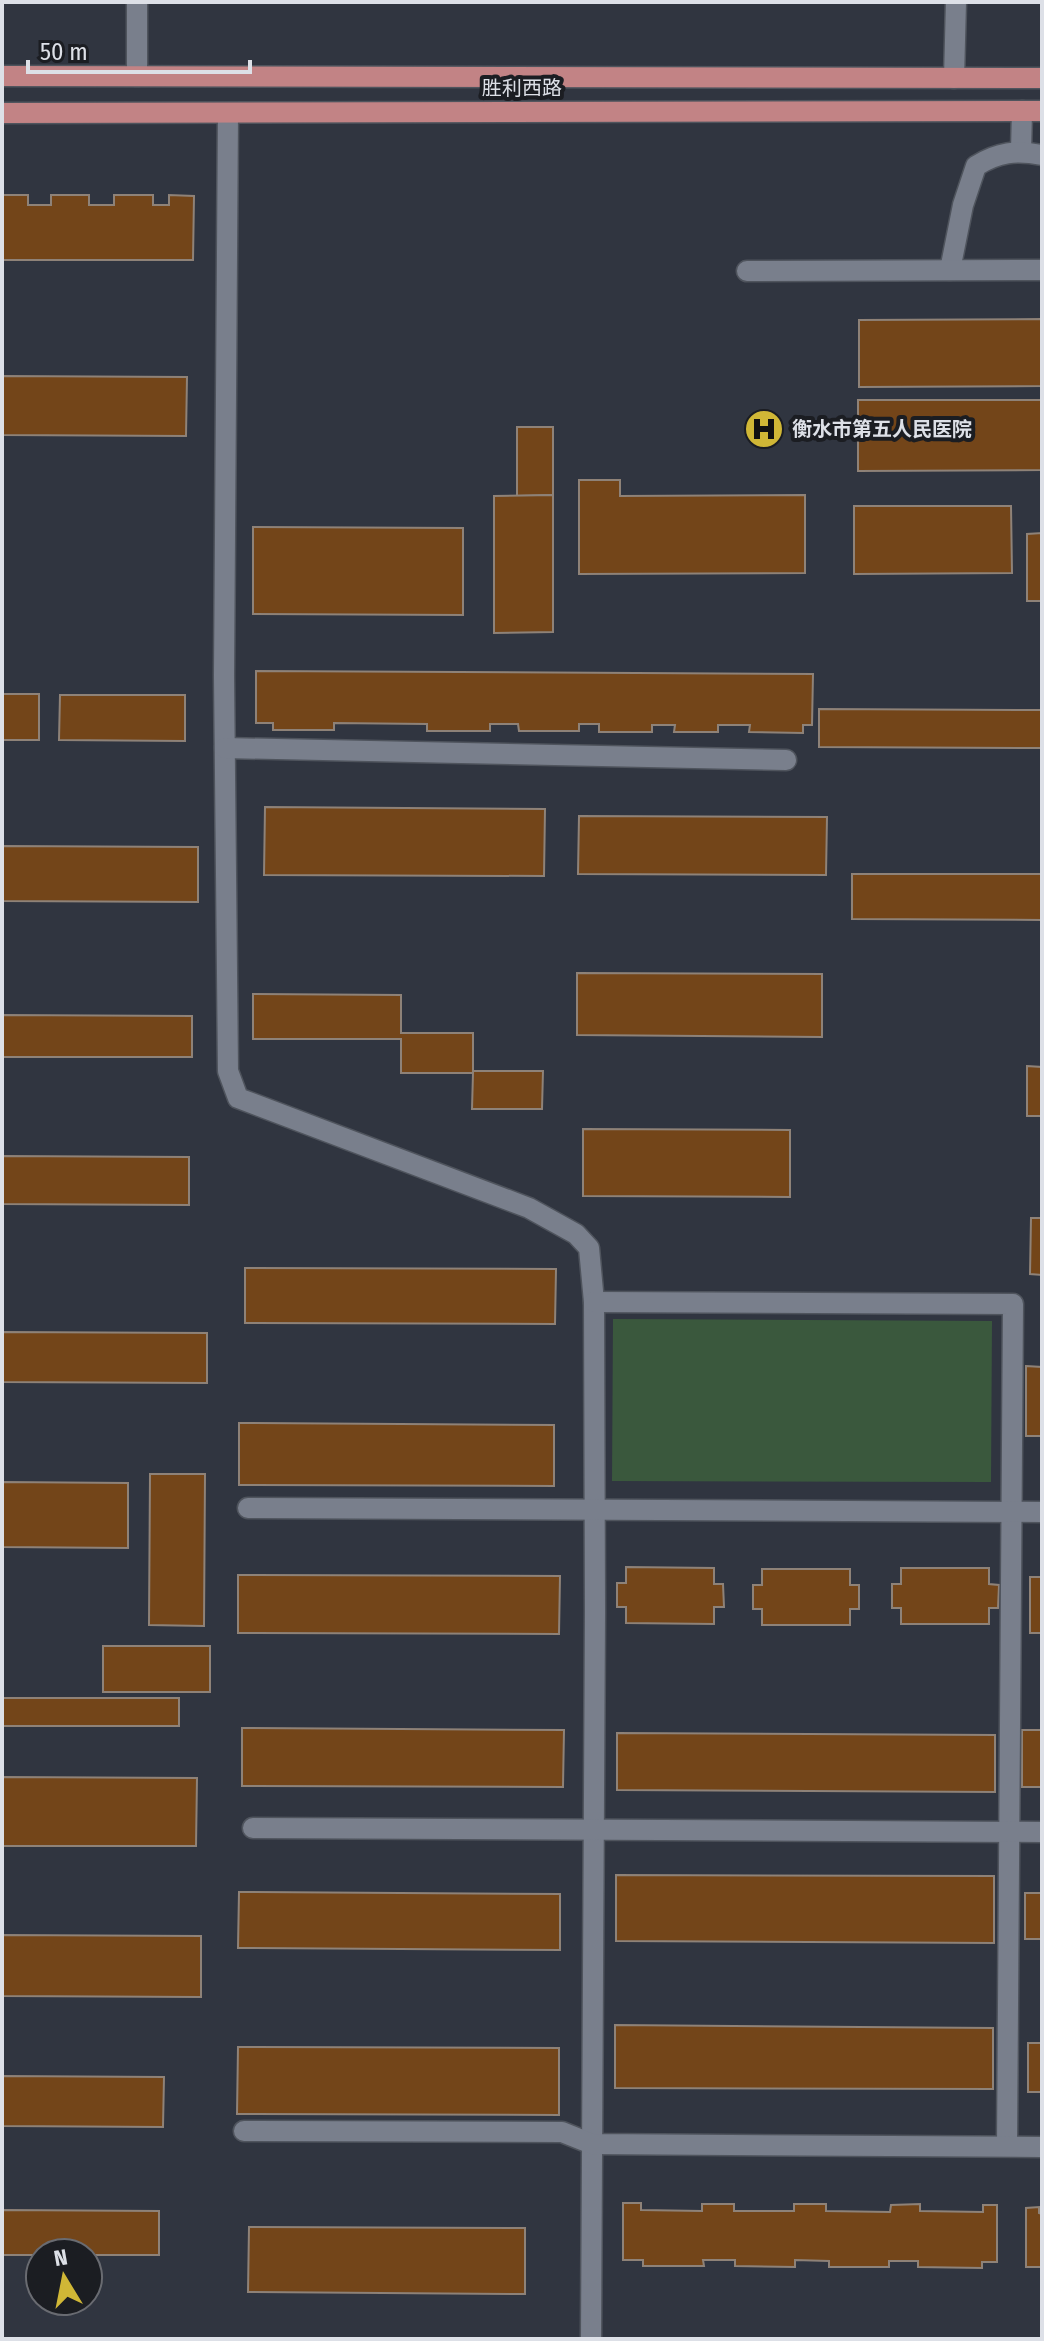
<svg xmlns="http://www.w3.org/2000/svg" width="1044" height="2341" viewBox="0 0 1044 2341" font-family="'Fira Sans Condensed','Noto Sans SC',sans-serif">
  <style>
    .green { fill: #3a583d }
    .building { fill: #734519; stroke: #8e8278; stroke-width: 2 }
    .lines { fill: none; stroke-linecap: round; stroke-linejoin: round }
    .minor-casing { stroke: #4f545d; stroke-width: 23 }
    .major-casing { stroke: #4f545d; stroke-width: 23 }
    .minor { stroke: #797f8c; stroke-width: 20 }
    .major { stroke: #c28385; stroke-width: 20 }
    .labels { text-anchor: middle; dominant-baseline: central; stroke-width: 8; stroke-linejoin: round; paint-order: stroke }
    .street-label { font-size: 20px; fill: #dde0e7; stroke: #1b1d22 }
    .poi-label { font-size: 20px; font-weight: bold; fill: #dde0e7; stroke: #1b1d22; text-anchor: start }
  </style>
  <rect width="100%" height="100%" fill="#303540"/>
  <path class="green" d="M 613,1319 L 992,1321 L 991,1482 L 612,1481 Z"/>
  <g class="building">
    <path d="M 2,195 L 28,195 L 28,205 L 51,205 L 51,195 L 89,195 L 89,205 L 114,205 L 114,195 L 153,195 L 153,205 L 169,205 L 169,195 L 194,196 L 193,260 L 2,260 Z"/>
    <path d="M 1042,319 L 1042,386 L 859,387 L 859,320 Z"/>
    <path d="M 2,376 L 187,377 L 186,436 L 2,435 Z"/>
    <path d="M 858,400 L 1042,400 L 1042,470 L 858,471 Z"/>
    <path d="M 517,427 L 553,427 L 553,495 L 517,496 Z"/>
    <path d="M 579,480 L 620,480 L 620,496 L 805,495 L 805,573 L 579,574 Z"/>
    <path d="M 553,495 L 553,632 L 494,633 L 494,496 Z"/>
    <path d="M 854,506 L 1011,506 L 1012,573 L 854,574 Z"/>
    <path d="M 253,527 L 463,528 L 463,615 L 253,614 Z"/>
    <path d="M 1042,533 L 1042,601 L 1027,601 L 1027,534 Z"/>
    <path d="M 256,671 L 813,674 L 812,725 L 803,725 L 803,733 L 749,732 L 750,725 L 718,725 L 718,732 L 674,732 L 675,725 L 652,725 L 652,732 L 599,732 L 599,724 L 579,724 L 579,731 L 519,731 L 518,724 L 490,724 L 490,731 L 427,731 L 427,724 L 334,723 L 334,730 L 273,730 L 273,723 L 256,723 Z"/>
    <rect x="2" y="694" width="37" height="46"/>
    <path d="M 60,695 L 185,695 L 185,741 L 59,740 Z"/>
    <path d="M 819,709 L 1042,710 L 1042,748 L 819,747 Z"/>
    <path d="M 265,807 L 545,809 L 544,876 L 264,875 Z"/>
    <path d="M 579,816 L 827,817 L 826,875 L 578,874 Z"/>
    <path d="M 2,846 L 198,847 L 198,902 L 2,901 Z"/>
    <path d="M 852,874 L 1042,874 L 1042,920 L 852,919 Z"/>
    <path d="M 577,973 L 822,974 L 822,1037 L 577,1035 Z"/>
    <path d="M 253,994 L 401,995 L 401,1033 L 473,1033 L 473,1071 L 543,1071 L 542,1109 L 472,1109 L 473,1073 L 401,1073 L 401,1039 L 253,1039 Z"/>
    <path d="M 2,1015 L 192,1016 L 192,1057 L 2,1057 Z"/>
    <path d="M 1027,1066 L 1042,1067 L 1042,1116 L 1027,1116 Z"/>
    <path d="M 583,1129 L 790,1130 L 790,1197 L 583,1196 Z"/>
    <path d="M 2,1156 L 189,1157 L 189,1205 L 2,1204 Z"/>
    <path d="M 1031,1218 L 1042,1218 L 1042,1275 L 1030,1274 Z"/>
    <path d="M 245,1268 L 556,1269 L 555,1324 L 245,1323 Z"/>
    <path d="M 2,1332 L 207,1333 L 207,1383 L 2,1382 Z"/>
    <path d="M 1026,1366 L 1042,1367 L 1042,1436 L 1026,1436 Z"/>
    <path d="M 239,1423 L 554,1425 L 554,1486 L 239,1485 Z"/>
    <path d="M 150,1474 L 205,1474 L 204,1626 L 149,1625 Z"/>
    <path d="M 2,1482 L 128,1483 L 128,1548 L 2,1547 Z"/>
    <path d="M 626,1567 L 714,1568 L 714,1584 L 723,1584 L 724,1607 L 714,1607 L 714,1624 L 626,1623 L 626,1607 L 617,1607 L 617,1583 L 626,1583 Z"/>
    <path d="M 901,1568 L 989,1568 L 989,1584 L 999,1585 L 998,1608 L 989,1608 L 989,1624 L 901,1624 L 901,1608 L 892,1608 L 892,1584 L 901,1584 Z"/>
    <path d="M 762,1569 L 850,1569 L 850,1585 L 859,1585 L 859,1609 L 850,1609 L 850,1625 L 762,1625 L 762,1609 L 753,1609 L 753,1585 L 762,1585 Z"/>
    <path d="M 238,1575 L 560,1576 L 559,1634 L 238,1633 Z"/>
    <rect x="1030" y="1577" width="12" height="56"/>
    <rect x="103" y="1646" width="107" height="46"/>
    <rect x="2" y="1698" width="177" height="28"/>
    <path d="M 242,1728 L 564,1730 L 563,1787 L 242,1786 Z"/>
    <rect x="1022" y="1730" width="20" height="57"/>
    <path d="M 617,1733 L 995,1735 L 995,1792 L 617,1790 Z"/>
    <path d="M 2,1777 L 197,1778 L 196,1846 L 2,1846 Z"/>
    <path d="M 616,1875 L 994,1876 L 994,1943 L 616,1941 Z"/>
    <path d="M 239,1892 L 560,1894 L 560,1950 L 238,1948 Z"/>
    <rect x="1025" y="1893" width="17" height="46"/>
    <path d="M 2,1935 L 201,1936 L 201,1997 L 2,1996 Z"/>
    <path d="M 615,2025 L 993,2028 L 993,2089 L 615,2088 Z"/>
    <rect x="1028" y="2043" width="14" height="49"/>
    <path d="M 238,2047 L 559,2048 L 559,2115 L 237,2114 Z"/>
    <path d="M 2,2076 L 164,2077 L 163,2127 L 2,2126 Z"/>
    <path d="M 623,2203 L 641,2203 L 641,2210 L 702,2211 L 702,2204 L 734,2204 L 734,2211 L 794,2211 L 794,2204 L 826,2204 L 826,2211 L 890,2212 L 891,2205 L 920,2204 L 920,2211 L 983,2212 L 983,2205 L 997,2205 L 997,2262 L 982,2262 L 982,2268 L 918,2267 L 918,2261 L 889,2261 L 889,2267 L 829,2267 L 829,2261 L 795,2260 L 795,2267 L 735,2266 L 735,2260 L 703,2260 L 704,2266 L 643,2266 L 643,2260 L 623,2260 Z"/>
    <path d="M 1039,2207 L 1039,2213 L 1042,2214 L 1042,2267 L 1026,2267 L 1026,2208 Z"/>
    <path d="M 2,2210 L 159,2211 L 159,2255 L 2,2255 Z"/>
    <path d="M 249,2227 L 525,2228 L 525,2294 L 248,2292 Z"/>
  </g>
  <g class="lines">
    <defs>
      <g id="minor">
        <path d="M 137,2 L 137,76"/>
        <path d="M 954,78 L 956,2"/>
        <path d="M 228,113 L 224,676 L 228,1071 L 238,1098 L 529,1208 L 576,1234 L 589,1248 L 594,1302 L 595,1612 L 591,2339"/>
        <path d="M 1021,151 L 1022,111"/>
        <path d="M 950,270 L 963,205 L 976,166 C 998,152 1016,150 1042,155"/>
        <path d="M 747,271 L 1042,270"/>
        <path d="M 225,748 L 786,760"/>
        <path d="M 594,1302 L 1013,1304 L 1007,2146"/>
        <path d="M 248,1508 L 1042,1512"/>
        <path d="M 253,1828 L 1042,1832"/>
        <path d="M 244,2131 L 562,2132 L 592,2144 L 1042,2147"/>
      </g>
      <g id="major">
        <path d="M 2,76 L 1042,78"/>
        <path d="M 2,113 L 1042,111"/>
      </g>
    </defs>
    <use href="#minor" class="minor-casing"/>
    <use href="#major" class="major-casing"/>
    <use href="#minor" class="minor"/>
    <use href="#major" class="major"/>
  </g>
  <defs>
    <symbol id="hospital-disc" viewBox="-11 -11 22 22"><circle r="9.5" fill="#d0b736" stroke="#1b1d22"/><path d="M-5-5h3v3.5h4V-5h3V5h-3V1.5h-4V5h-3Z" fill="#111"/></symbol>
  </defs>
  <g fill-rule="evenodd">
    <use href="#hospital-disc" x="742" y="407" width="44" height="44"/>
  </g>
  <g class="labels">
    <g class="street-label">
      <text x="522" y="88">胜利西路</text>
    </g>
    <g class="poi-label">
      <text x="792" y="429">衡水市第五人民医院</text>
    </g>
  </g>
  <rect width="1044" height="2341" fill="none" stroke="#dde0e7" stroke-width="8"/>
  <g transform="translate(64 2277) rotate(350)"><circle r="38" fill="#1b1d22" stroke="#696b71" stroke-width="2"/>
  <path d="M0-6L14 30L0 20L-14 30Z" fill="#d0b736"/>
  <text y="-12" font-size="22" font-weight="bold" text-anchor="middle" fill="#dde0e7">N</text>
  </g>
  <path d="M28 60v12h222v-12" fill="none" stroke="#dde0e7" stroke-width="4"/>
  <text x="40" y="60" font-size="24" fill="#dde0e7" stroke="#1b1d22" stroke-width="6" paint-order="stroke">50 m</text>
</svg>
